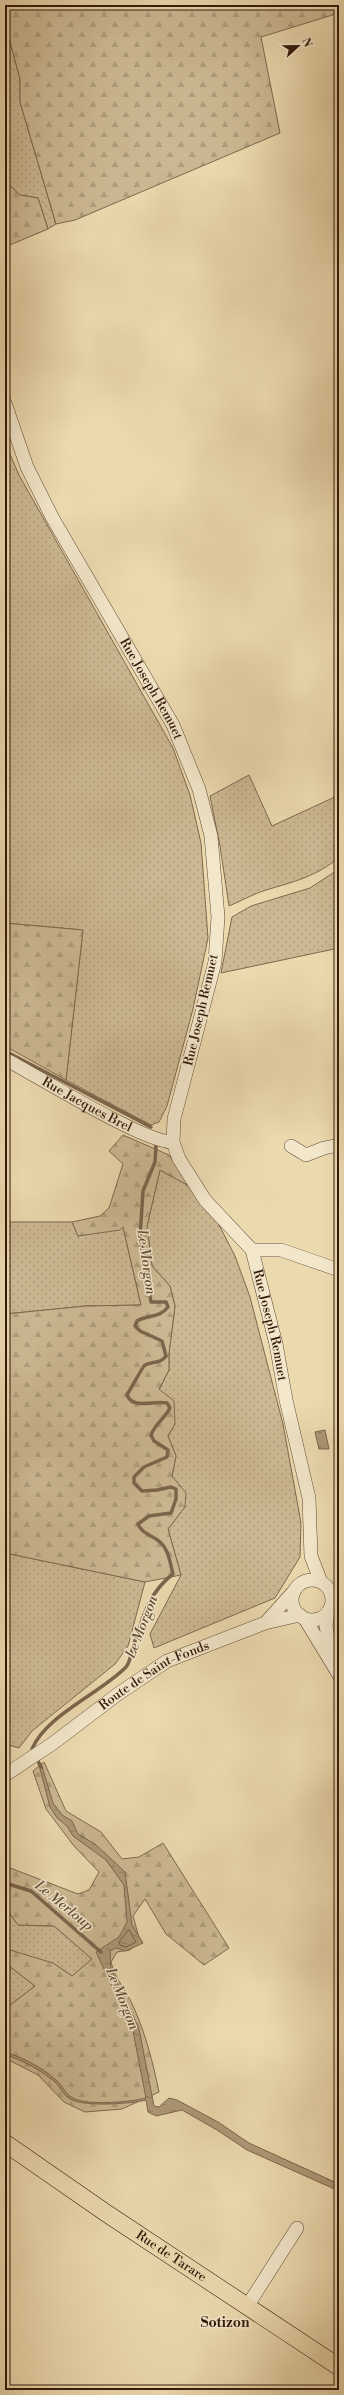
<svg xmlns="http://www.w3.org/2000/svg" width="344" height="2395" viewBox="0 0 344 2395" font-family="'Libre Bodoni',serif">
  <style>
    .grass { fill: url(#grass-dots); stroke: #7f694f }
    .forest { fill: url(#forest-firs); stroke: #7f694f }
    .water { fill: url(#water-ripples); stroke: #7c654c }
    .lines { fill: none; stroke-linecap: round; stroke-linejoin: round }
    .shore { stroke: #705841; stroke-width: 1 }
    .stream { stroke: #7c654c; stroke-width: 3.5 }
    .minor-casing { stroke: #604934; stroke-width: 14 }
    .major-casing { stroke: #32190b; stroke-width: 18 }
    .minor { stroke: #f3e7cb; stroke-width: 13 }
    .major { stroke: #ecdaaf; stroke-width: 17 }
    .labels { text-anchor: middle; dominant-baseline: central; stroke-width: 3; stroke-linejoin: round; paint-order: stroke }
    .street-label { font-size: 13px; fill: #32190b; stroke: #f3e7cb }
    .water-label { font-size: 14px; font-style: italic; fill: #634c36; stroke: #f3e7cb }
    .neighbourhood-label { font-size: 14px; font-weight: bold; fill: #32190b; stroke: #f3e7cb }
  </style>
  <defs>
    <pattern id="grass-dots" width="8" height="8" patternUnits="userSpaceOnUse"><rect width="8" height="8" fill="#ccb993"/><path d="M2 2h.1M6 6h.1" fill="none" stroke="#b09e7d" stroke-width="1.8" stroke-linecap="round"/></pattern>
    <pattern id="forest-firs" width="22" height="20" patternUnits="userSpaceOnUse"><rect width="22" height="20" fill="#ccb993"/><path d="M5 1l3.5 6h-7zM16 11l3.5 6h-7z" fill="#b09e7d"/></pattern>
    <pattern id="water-ripples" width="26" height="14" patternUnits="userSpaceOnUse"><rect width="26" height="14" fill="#ad9877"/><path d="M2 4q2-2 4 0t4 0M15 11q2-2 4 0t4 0" fill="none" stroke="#8d7b60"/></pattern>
  </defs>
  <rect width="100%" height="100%" fill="#ecdaaf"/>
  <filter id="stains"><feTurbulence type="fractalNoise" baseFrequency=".005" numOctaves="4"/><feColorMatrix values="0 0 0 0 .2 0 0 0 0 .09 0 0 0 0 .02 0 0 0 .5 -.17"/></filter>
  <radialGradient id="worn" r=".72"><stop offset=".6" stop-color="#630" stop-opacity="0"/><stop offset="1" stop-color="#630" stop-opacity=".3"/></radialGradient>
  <g class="grass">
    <path d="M 5,23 L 20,79 L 20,102 L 56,224 L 48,229 L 38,198 L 20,195 L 5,181 Z"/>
    <path d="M 5,443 L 19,475 L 173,748 L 190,795 L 201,843 L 208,938 L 193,1009 L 167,1106 L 159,1122 L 151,1125 L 66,1080 L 83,930 L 5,923 Z"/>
    <path d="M 249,775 L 272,826 L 339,795 L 339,857 C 318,876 293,882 266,890 C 253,894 241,901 229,906 L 220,846 L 210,796 Z"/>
    <path d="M 339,869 L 339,948 L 221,973 L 232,917 L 251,906 L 310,888 Z"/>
    <path d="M 160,1170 L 189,1186 L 216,1219 L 235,1256 L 250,1297 L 283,1424 L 301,1523 L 300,1557 L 275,1598 L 154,1648 L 150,1634 L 181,1575 L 168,1529 L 185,1507 L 172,1476 L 176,1456 L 168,1436 L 175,1424 L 159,1390 L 169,1370 L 169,1353 L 175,1306 L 170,1286 L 152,1266 L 147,1226 Z"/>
    <path d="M 5,1222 L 72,1222 L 78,1236 L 123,1227 L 141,1305 L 86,1306 L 5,1314 Z"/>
    <path d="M 5,1553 L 145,1582 L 128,1646 L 115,1664 L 32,1731 L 19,1748 L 5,1744 Z"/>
    <path d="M 5,1907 L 18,1925 L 54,1926 L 92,1959 L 72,1976 L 53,1963 L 9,1966 L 35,1986 L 5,2009 Z"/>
  </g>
  <g class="forest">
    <path d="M 5,5 L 339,5 L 339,13 L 261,37 L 280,133 L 75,220 L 56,224 L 20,102 L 20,79 L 5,23 Z"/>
    <path d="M 5,181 L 20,195 L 38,198 L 48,229 L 5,247 Z"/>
    <path d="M 5,923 L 83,930 L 66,1080 L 5,1046 Z"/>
    <path d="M 123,1135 L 169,1155 L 189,1186 L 160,1170 L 147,1226 L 152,1266 L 170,1286 L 175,1306 L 169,1353 L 169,1370 L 159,1389 L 174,1401 L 175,1424 L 168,1436 L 176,1456 L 172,1476 L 186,1493 L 185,1507 L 168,1529 L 181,1575 L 145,1582 L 5,1553 L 5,1314 L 86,1306 L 141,1305 L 123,1227 L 120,1230 L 78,1236 L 72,1222 L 100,1216 L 109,1208 L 123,1164 L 109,1151 Z"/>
    <path d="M 44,1762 L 66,1811 L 101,1832 L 122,1859 L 139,1857 L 163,1843 L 229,1948 L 204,1965 L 166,1934 L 145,1899 L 133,1916 L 140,1941 L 130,1950 L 117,1952 L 111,1962 C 116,1981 127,1991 134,2008 C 146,2035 153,2063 159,2092 L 122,2109 L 85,2112 L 64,2102 L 38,2075 L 5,2058 L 5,2009 L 35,1986 L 9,1966 L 10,1950 L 53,1963 L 72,1976 L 92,1959 L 54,1926 L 18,1925 L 5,1907 L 5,1866 L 78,1894 L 89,1890 L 99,1872 L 74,1846 L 46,1809 L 33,1771 Z"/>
  </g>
  <g class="water">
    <path d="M 325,1430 L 329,1449 L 319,1449 L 315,1432 Z"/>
    <path d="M 41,1763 L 53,1803 L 62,1815 L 72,1821 L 78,1834 L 95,1844 L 125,1872 L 132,1925 L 143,1943 L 126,1951 L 116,1948 L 110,1951 L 111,1969 L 139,2029 L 154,2106 L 159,2107 L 169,2098 L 177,2100 L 218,2122 L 249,2143 L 339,2184 L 339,2191 L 247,2150 L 217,2130 L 182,2110 L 156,2116 L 148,2112 L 146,2100 C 129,2104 84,2107 70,2099 C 63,2095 60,2086 54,2081 C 40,2070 21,2059 5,2055 L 5,2052 C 22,2057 43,2068 56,2080 C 62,2085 66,2095 73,2098 C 87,2106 130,2102 146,2098 L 133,2031 L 96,1952 L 119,1937 L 127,1922 L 124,1885 L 106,1860 L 73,1836 L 67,1826 L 57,1818 L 50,1807 L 39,1765 Z"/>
  </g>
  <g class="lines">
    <path class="shore" d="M 129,1930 L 136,1942 L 126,1947 L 120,1945 L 119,1942 Z"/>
    <g class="stream">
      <path d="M 5,1051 L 151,1127"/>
      <path d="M 41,1767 L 32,1749 C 46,1715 101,1693 126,1667 C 130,1663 131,1653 133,1647 C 142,1619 148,1593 173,1574 C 170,1563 169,1550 160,1542 C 152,1535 142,1534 138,1524 L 149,1516 L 171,1513 L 176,1499 L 176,1489 L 171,1487 L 157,1490 L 142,1491 L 134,1483 L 134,1477 L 144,1467 L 167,1457 L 168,1450 L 154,1441 L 151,1435 C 155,1424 165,1418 170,1408 L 167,1403 C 154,1400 133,1410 127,1395 C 130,1390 143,1366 145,1365 C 153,1361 160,1364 166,1356 L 162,1341 L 140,1331 L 135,1326 L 137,1321 C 148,1314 159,1319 168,1307 L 166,1302 L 151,1302 L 140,1237 L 143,1191 L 155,1162 L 156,1145"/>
      <path d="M 5,1883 L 31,1891 L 101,1952"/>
    </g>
    <defs>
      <g id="minor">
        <path id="s1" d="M 5,403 L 27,467 L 52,517 L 173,725 L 199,789 L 211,836 L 218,917 L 215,962 L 174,1119 L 173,1142 L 179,1159 L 205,1200 L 252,1250 L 276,1344 L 286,1400 L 309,1498 L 311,1556 L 321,1582"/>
        <path id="s2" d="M 5,1059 C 36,1075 146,1144 173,1142"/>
        <path d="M 291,1146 L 306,1155 L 324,1148 L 339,1145"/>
        <path d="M 252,1250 L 281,1250 L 339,1270"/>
        <circle cx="312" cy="1600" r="20"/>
        <path d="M 328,1612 L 326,1625 L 330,1652"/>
        <path d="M 305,1619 L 339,1675"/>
        <path d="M 268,1620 L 295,1590"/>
        <path id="s3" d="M 5,1775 L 52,1744 L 118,1694 L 167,1661 L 265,1623 L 300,1615"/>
        <path d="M 248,2305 L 297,2228"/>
      </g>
      <g id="major">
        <path id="s4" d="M 5,2143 L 106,2213 L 339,2367"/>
      </g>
    </defs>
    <use href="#minor" class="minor-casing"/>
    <use href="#major" class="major-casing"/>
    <use href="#minor" class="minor"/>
    <use href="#major" class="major"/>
  </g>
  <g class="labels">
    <g class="street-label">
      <text stroke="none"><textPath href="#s1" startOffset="322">Rue Joseph Remuet</textPath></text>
      <text transform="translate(201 1010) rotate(-77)">Rue Joseph Remuet</text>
      <text stroke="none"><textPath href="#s2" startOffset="94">Rue Jacques Brel</textPath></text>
      <text stroke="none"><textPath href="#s1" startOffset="1006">Rue Joseph Remuet</textPath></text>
      <text stroke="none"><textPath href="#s3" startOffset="180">Route de Saint-Fonds</textPath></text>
      <text stroke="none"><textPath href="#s4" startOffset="201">Rue de Tarare</textPath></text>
    </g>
    <g class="water-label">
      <text transform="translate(146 1262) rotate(82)">Le Morgon</text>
      <text transform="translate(142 1627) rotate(-69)">Le Morgon</text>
      <text transform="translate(64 1906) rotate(39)">Le Merloup</text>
      <text transform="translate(122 1999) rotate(68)">Le Morgon</text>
    </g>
    <g class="neighbourhood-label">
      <text x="225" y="2323">Sotizon</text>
    </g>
  </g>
  <rect width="344" height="2395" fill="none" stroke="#ecdaaf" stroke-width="20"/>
  <rect x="6" y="6" width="332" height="2383" fill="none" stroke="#32190b" stroke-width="2"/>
  <rect x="10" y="10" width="324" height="2375" fill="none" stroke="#32190b"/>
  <g transform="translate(298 46) rotate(68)" stroke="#f3e7cb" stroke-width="3" paint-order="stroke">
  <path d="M0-3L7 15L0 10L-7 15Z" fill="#32190b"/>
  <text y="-6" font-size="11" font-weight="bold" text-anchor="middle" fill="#32190b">N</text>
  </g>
  <rect width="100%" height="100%" filter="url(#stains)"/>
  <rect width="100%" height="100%" fill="url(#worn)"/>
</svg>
